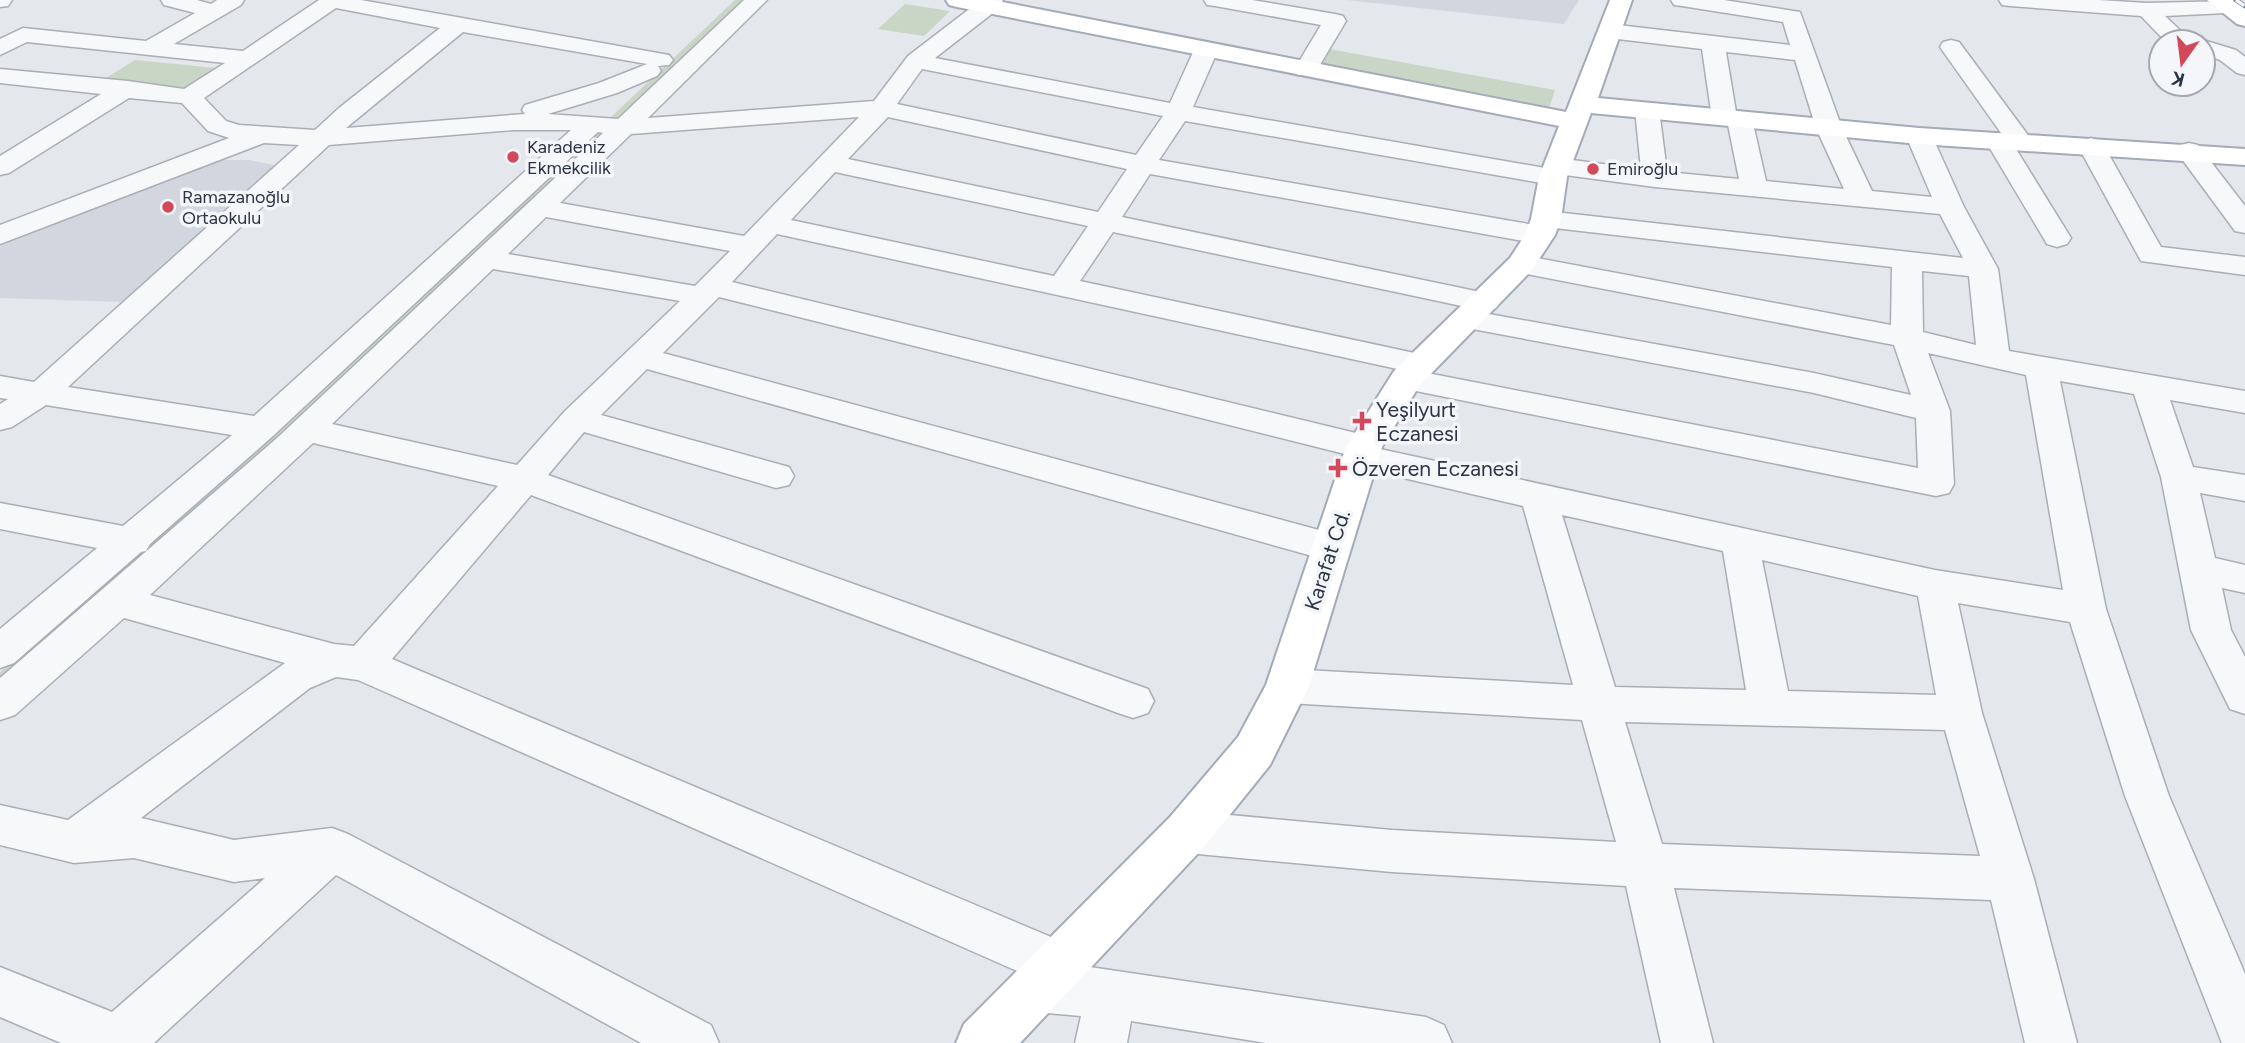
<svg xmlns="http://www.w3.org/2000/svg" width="2245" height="1043" viewBox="0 0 2245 1043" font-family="Figtree,sans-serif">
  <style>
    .built { fill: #d2d6de }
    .green { fill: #c9d6c5 }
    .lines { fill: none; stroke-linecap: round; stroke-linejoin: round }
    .minor-casing { stroke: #a9aeb7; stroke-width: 3 }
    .major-casing { stroke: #a3abb8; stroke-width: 4 }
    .minor { fill: #f7f8fa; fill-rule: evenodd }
    .major { fill: #fff; fill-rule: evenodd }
    .rail-casing { stroke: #7d8696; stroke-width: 5 }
    .rail { stroke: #f4f6f9; stroke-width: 3.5; stroke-dasharray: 10; stroke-linecap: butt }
    .poi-dot { fill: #d1495b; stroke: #f4f6f9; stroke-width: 2.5 }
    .labels { text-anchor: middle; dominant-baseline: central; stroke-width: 7; stroke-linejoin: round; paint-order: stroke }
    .far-poi-label { font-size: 18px; fill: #2b3445; stroke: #f4f6f9; text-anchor: start }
    .poi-label { font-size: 21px; fill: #2b3445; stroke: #f4f6f9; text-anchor: start }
    .street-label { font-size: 21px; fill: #2b3445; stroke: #f4f6f9 }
  </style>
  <rect width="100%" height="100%" fill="#e4e7ec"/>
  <g class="built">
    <path d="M 1347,0 L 1579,0 L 1564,24 Z"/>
    <path d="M 217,160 L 249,160 L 283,167 L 123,302 L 0,298 L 0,246 Z"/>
  </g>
  <g class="green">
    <path d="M 735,0 L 747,0 L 621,120 L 610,118 Z"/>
    <path d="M 905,4 L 950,11 L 924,36 L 878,29 Z"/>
    <path d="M 1329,49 L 1555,90 L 1548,111 L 1319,67 Z"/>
    <path d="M 135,60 L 216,68 L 175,93 L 98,83 Z"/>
    <path d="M 597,132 L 608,133 L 519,219 L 0,689 L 0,672 L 206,489 Z"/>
  </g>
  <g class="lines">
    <defs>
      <g id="minor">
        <path d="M 0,0 L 12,0 L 8,6 L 0,7 Z"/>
        <path d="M 161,0 L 197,0 L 211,4 L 217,0 L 244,0 L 241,5 L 174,44 L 243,51 L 319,0 L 361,0 L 669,55 L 673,60 L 669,65 L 658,66 L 661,71 L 657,76 L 617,93 L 548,114 L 618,119 L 744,0 L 767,0 L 648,118 L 874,101 L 908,56 L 981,0 L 1003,0 L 998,9 L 935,58 L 1170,103 L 1194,50 L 1198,45 L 1214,45 L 1218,50 L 1193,107 L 1545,168 L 1548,160 L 1557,158 L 1641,169 L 1635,110 L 1638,105 L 1647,103 L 1656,105 L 1659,110 L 1667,172 L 1739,179 L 1728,125 L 1715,123 L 1712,118 L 1702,49 L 1609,38 L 1601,36 L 1598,31 L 1601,26 L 1609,24 L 1790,45 L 1783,22 L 1682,6 L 1674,5 L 1671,0 L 1724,0 L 1800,12 L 1842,128 L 1872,191 L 1932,197 L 1906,136 L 1910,131 L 1919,128 L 1928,131 L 1932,136 L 1964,207 L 1998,269 L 2009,351 L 2245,391 L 2245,413 L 2170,400 L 2193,467 L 2245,475 L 2245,501 L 2200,493 L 2215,558 L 2245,565 L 2245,593 L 2222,588 L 2231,630 L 2245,657 L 2245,714 L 2230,709 L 2191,630 L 2161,477 L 2134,394 L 2060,381 L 2106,609 L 2169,796 L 2245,974 L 2245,1043 L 2222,1043 L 2125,796 L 2070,622 L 1958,603 L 1982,713 L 2034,879 L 2077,1043 L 2025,1043 L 1991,900 L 1674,888 L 1713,1043 L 1661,1043 L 1626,886 L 1392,872 L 1187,853 L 1171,847 L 1164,832 L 1171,817 L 1187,811 L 1392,830 L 1616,842 L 1582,720 L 1287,703 L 1272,698 L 1266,686 L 1272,674 L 1287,669 L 1573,685 L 1523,506 L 1348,465 L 1343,457 L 1345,454 L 719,297 L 663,353 L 1330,533 L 1343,537 L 1349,547 L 1343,557 L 1330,561 L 647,369 L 601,415 L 789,467 L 794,476 L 789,485 L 776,488 L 584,432 L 548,475 L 1148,689 L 1154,701 L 1148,713 L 1133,718 L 1118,713 L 531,495 L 392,659 L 1077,948 L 1083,966 L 1426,1017 L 1444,1025 L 1452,1043 L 1266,1043 L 1131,1021 L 1127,1043 L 1075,1043 L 1081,1016 L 1035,1012 L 1017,1005 L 1010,987 L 1017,971 L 358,680 L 336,677 L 310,688 L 141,818 L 234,840 L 332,828 L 348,834 L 711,1025 L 719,1043 L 641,1043 L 336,875 L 154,1043 L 61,1043 L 0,1017 L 0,967 L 112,1012 L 265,878 L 234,882 L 134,858 L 74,863 L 0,845 L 0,805 L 68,820 L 285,663 L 124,618 L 15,715 L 0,720 L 0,678 L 277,438 L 603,133 L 598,132 L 273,436 L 150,544 L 146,551 L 141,552 L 14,663 L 0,668 L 0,629 L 97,548 L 0,529 L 0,503 L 123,526 L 232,435 L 46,405 L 12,427 L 0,430 L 0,404 L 8,399 L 0,398 L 0,376 L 34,382 L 299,145 L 264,143 L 0,244 L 0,225 L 229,138 L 208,131 L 182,103 L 129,98 L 9,173 L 0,175 L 0,156 L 101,94 L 0,83 L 0,69 L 128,81 L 184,89 L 225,63 L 27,42 L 0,55 L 0,39 L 23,28 L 146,41 L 195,13 L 164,5 ZM 336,8 L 440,28 L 339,108 L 315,130 L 239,125 L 226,121 L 204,98 ZM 463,32 L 647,64 L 599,83 L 525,105 L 522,110 L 525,114 L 346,128 ZM 1726,52 L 1795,60 L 1816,128 L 1844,189 L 1766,181 L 1752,119 L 1748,114 L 1736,112 ZM 922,69 L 1163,116 L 1136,155 L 897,104 ZM 859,117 L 744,236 L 560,203 L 631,134 ZM 888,117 L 1127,169 L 1098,212 L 848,159 ZM 1185,121 L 1553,185 L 1562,183 L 1565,175 L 1655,187 L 1940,214 L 1963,258 L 1546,211 L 1536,213 L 1532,219 L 1536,225 L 1546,227 L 1892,267 L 1891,325 L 1521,255 L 1511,258 L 1506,264 L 1511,270 L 1521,273 L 1894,345 L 1911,395 L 1814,373 L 1467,310 L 1456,312 L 1452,319 L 1456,326 L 1467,328 L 1814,393 L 1916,418 L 1918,468 L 1427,373 L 1433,371 L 1438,364 L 1433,357 L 1080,281 L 1113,232 L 1485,311 L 1496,308 L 1500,302 L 1496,296 L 1485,293 L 1122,217 L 1150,174 L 1540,244 L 1550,241 L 1554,235 L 1550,229 L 1540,226 L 1159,160 ZM 513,130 L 571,130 L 254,416 L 68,387 L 329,145 ZM 835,172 L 1088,226 L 1054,276 L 791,220 ZM 546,217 L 730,251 L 695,286 L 508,254 ZM 777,234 L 1402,370 L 1394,372 L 1390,379 L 1394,386 L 1406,389 L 1936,496 L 1949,493 L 1954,484 L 1950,411 L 1928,353 L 2026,375 L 2063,590 L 1935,570 L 1380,449 L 1381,447 L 1376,439 L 1364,435 L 732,282 ZM 493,269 L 680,301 L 565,411 L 517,465 L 332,424 ZM 1922,271 L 1969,276 L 1976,345 L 1923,332 ZM 313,443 L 498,486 L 354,646 L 334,644 L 150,595 ZM 1562,515 L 1723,551 L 1746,690 L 1615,687 ZM 1762,560 L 1918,596 L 1936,695 L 1788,691 ZM 1625,722 L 1945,730 L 1980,856 L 1662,844 Z"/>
        <path d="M 1204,0 L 1252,0 L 1335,14 L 1343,16 L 1346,21 L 1314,75 L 1298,75 L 1294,70 L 1321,25 L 1215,6 L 1207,5 Z"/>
        <path d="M 1999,0 L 2099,0 L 2147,3 L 2234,1 L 2237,6 L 2234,11 L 2226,13 L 2165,16 L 2182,32 L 2196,37 L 2199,41 L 2203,40 L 2236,50 L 2245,57 L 2245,75 L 2237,73 L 2220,60 L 2203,54 L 2203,42 L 2166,42 L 2141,16 L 2010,6 L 2002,5 Z"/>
        <path d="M 1951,40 L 1959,42 L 2033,142 L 2029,147 L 2016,149 L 2071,238 L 2067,244 L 2057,247 L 2047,244 L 1985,140 L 1989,135 L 2001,133 L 1940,47 L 1943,42 Z"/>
        <path d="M 2091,138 L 2100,141 L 2104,146 L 2161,247 L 2245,257 L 2245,275 L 2141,261 L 2078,146 L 2082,141 Z"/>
        <path d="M 2189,143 L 2198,145 L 2245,206 L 2245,233 L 2235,231 L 2176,151 L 2180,145 Z"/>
      </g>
      <g id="major">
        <path d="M 946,0 L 992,0 L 1566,112 L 1610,0 L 1632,0 L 1598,98 L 1919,128 L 2245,149 L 2245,165 L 1919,144 L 1591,113 L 1567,177 L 1561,219 L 1555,235 L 1532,270 L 1419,386 L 1382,447 L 1309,686 L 1270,765 L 1204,847 L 1020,1043 L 956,1043 L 964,1024 L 1170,817 L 1238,737 L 1266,685 L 1346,447 L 1394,371 L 1510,258 L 1525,235 L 1531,219 L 1539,177 L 1559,126 L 957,7 L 949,5 Z"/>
        <path d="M 2207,0 L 2233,0 L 2245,8 L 2245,26 L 2237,24 Z"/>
      </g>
    </defs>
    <use href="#minor" class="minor-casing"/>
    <use href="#major" class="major-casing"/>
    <use href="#minor" class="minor"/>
    <use href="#major" class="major"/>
    <defs>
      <path id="rail" d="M 2236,0 L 2245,6"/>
    </defs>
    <use href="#rail" class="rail-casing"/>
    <use href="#rail" class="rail"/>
  </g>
  <g class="poi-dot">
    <circle cx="513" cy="157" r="7"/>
    <circle cx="1593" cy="169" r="7"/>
    <circle cx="168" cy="207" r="7"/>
    <path d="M1358.5 410.5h7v7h7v7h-7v7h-7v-7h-7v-7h7z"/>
    <path d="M1334.5 457.5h7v7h7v7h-7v7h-7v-7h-7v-7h7z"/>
  </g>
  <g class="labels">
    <g class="far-poi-label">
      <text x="527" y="147">Karadeniz<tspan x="527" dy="21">Ekmekcilik</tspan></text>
      <text x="1607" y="169">Emiroğlu</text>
      <text x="182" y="197">Ramazanoğlu<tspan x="182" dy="21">Ortaokulu</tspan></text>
    </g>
    <g class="poi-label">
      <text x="1376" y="409">Yeşilyurt<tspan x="1376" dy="24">Eczanesi</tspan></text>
      <text x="1352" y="468">Özveren Eczanesi</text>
    </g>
    <g class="street-label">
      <text transform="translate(1327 560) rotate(-72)">Karafat Cd.</text>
    </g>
  </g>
  <g transform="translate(2182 63) rotate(194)"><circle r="33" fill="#f4f6f9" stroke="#a4a8b1" stroke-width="2"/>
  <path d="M0-5L12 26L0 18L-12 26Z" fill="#d1495b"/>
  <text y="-10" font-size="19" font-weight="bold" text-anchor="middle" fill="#2b3445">K</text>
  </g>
</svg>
